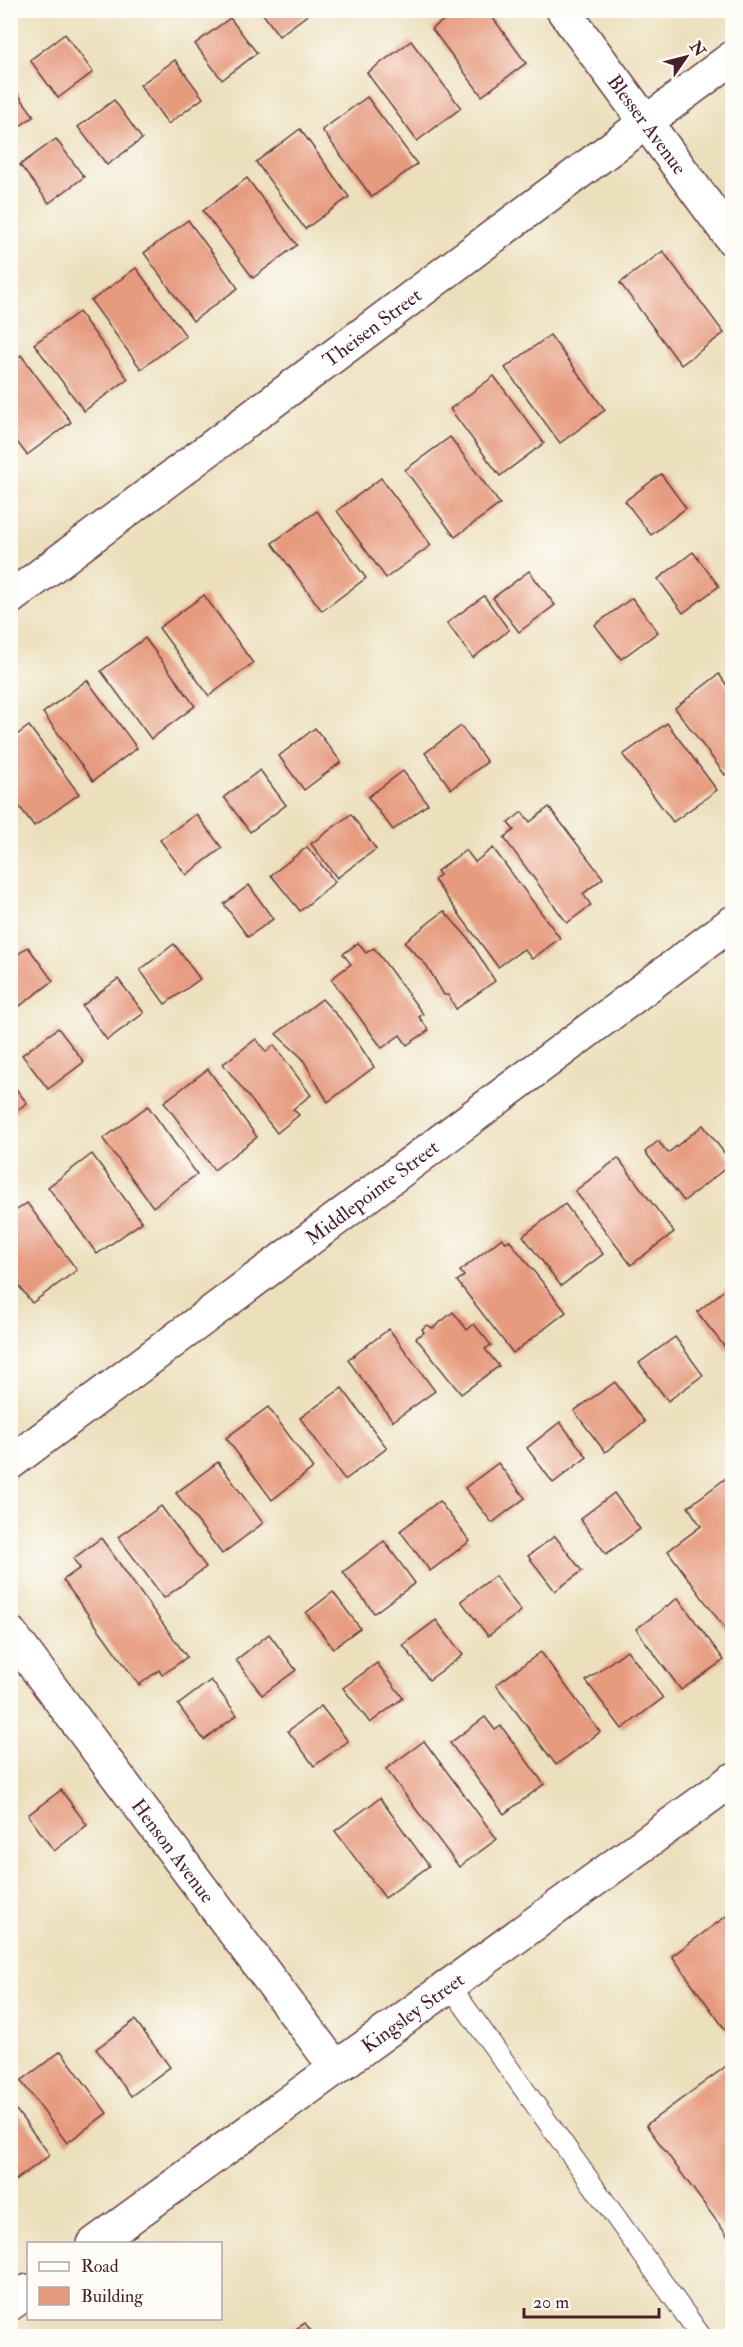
<svg xmlns="http://www.w3.org/2000/svg" width="743" height="2347" viewBox="0 0 743 2347" font-family="'IM FELL Double Pica',serif">
  <style>
    .building { fill: #e69a7e }
    .lines { fill: none; stroke-linecap: round; stroke-linejoin: round }
    .service-casing { stroke: #623c41; stroke-width: 22 }
    .minor-casing { stroke: #623c41; stroke-width: 36 }
    .service { stroke: #fff; stroke-width: 20 }
    .minor { stroke: #fff; stroke-width: 33 }
    .labels { text-anchor: middle; dominant-baseline: central; stroke-width: 4.5; stroke-linejoin: round; paint-order: stroke }
    .street-label { font-size: 20px; fill: #4a1f2b; stroke: #fdfcf7 }
  </style>
  <rect width="100%" height="100%" fill="#fdfcf7"/>
  <filter id="ink" filterUnits="userSpaceOnUse"><feTurbulence type="fractalNoise" baseFrequency=".0167" numOctaves="2"/><feDisplacementMap in="SourceGraphic" scale="12" xChannelSelector="R" yChannelSelector="G"/><feConvolveMatrix kernelMatrix="1 2 1 2 8 2 1 2 1" color-interpolation-filters="sRGB"/></filter>
  <filter id="wash" filterUnits="userSpaceOnUse"><feTurbulence type="fractalNoise" baseFrequency=".008" numOctaves="4" result="noise"/><feDisplacementMap in="SourceGraphic" scale="24" xChannelSelector="R" yChannelSelector="G"/><feGaussianBlur stdDeviation="1.35" result="paint"/><feColorMatrix in="noise" values="0 0 0 0 0 0 0 0 0 0 0 0 0 0 0 0 0 1.4 0 .05"/><feComposite in="paint" operator="in"/></filter>
  <g filter="url(#wash)">
    <rect width="100%" height="100%" fill="#ecdfbc"/>
    <g id="blocks">
      <g class="building">
        <path d="M 260,10 L 314,10 L 279,36 Z"/>
        <path d="M 457,10 L 487,10 L 526,63 L 482,96 L 432,29 Z"/>
        <path d="M 230,18 L 257,53 L 222,80 L 195,44 Z"/>
        <path d="M 65,34 L 93,72 L 58,98 L 30,60 Z"/>
        <path d="M 411,41 L 461,108 L 417,141 L 367,73 Z"/>
        <path d="M 175,60 L 203,98 L 168,124 L 140,85 Z"/>
        <path d="M 10,83 L 34,116 L 10,133 Z"/>
        <path d="M 367,97 L 417,164 L 372,197 L 322,130 Z"/>
        <path d="M 114,100 L 142,139 L 107,165 L 78,127 Z"/>
        <path d="M 300,129 L 349,197 L 305,229 L 256,162 Z"/>
        <path d="M 56,139 L 84,177 L 49,203 L 20,165 Z"/>
        <path d="M 247,178 L 297,245 L 253,278 L 203,211 Z"/>
        <path d="M 188,220 L 238,288 L 193,321 L 144,253 Z"/>
        <path d="M 663,251 L 724,333 L 681,365 L 620,283 Z"/>
        <path d="M 136,268 L 186,336 L 141,369 L 91,301 Z"/>
        <path d="M 79,312 L 128,379 L 84,411 L 34,344 Z"/>
        <path d="M 550,335 L 605,410 L 560,443 L 505,368 Z"/>
        <path d="M 21,355 L 71,422 L 27,455 L 10,433 L 10,363 Z"/>
        <path d="M 494,376 L 544,443 L 500,476 L 450,409 Z"/>
        <path d="M 450,437 L 500,504 L 455,537 L 405,470 Z"/>
        <path d="M 661,474 L 686,508 L 651,535 L 625,501 Z"/>
        <path d="M 381,478 L 431,545 L 386,578 L 337,511 Z"/>
        <path d="M 317,511 L 366,578 L 322,611 L 272,543 Z"/>
        <path d="M 693,552 L 719,586 L 683,613 L 658,579 Z"/>
        <path d="M 529,571 L 555,605 L 519,632 L 493,598 Z"/>
        <path d="M 204,595 L 253,663 L 209,696 L 159,628 Z"/>
        <path d="M 484,596 L 509,630 L 473,658 L 447,623 Z"/>
        <path d="M 632,598 L 658,632 L 621,659 L 595,625 Z"/>
        <path d="M 145,638 L 195,706 L 151,739 L 101,671 Z"/>
        <path d="M 719,674 L 732,693 L 732,769 L 725,775 L 675,708 Z"/>
        <path d="M 87,680 L 137,748 L 93,781 L 43,713 Z"/>
        <path d="M 667,723 L 717,790 L 673,822 L 623,755 Z"/>
        <path d="M 29,726 L 79,794 L 34,826 L 10,794 L 10,740 Z"/>
        <path d="M 461,726 L 487,762 L 451,789 L 425,753 Z"/>
        <path d="M 315,728 L 341,762 L 304,790 L 279,756 Z"/>
        <path d="M 260,770 L 286,805 L 250,832 L 224,797 Z"/>
        <path d="M 403,771 L 428,804 L 393,830 L 368,797 Z"/>
        <path d="M 549,807 L 603,878 L 583,894 L 591,905 L 567,923 L 504,838 L 514,830 L 508,823 L 522,812 L 530,822 Z"/>
        <path d="M 196,814 L 222,848 L 186,875 L 160,840 Z"/>
        <path d="M 351,814 L 376,849 L 337,878 L 311,844 Z"/>
        <path d="M 307,847 L 335,882 L 300,911 L 271,875 Z"/>
        <path d="M 493,848 L 560,938 L 532,959 L 524,949 L 498,967 L 434,880 L 440,875 L 437,871 L 466,850 L 475,862 Z"/>
        <path d="M 249,885 L 273,919 L 248,937 L 224,904 Z"/>
        <path d="M 444,911 L 468,938 L 495,981 L 456,1009 L 448,995 L 444,995 L 427,966 L 404,942 Z"/>
        <path d="M 358,943 L 366,953 L 374,948 L 423,1014 L 419,1017 L 429,1030 L 407,1045 L 400,1035 L 382,1048 L 331,979 L 351,964 L 343,954 Z"/>
        <path d="M 174,944 L 200,979 L 165,1004 L 140,970 Z"/>
        <path d="M 28,947 L 53,981 L 17,1008 L 10,1000 L 10,960 Z"/>
        <path d="M 118,979 L 144,1013 L 107,1040 L 82,1006 Z"/>
        <path d="M 322,999 L 346,1025 L 374,1067 L 328,1102 L 302,1058 L 276,1034 Z"/>
        <path d="M 58,1028 L 84,1062 L 48,1089 L 22,1055 Z"/>
        <path d="M 256,1039 L 266,1052 L 274,1045 L 311,1095 L 293,1109 L 299,1115 L 277,1133 L 223,1064 Z"/>
        <path d="M 208,1069 L 257,1137 L 214,1170 L 164,1102 Z"/>
        <path d="M 10,1081 L 27,1103 L 10,1115 Z"/>
        <path d="M 148,1106 L 197,1174 L 153,1207 L 103,1139 Z"/>
        <path d="M 703,1125 L 732,1163 L 684,1201 L 645,1152 L 658,1141 L 668,1153 Z"/>
        <path d="M 92,1154 L 142,1222 L 97,1254 L 48,1187 Z"/>
        <path d="M 618,1158 L 674,1232 L 631,1265 L 575,1191 Z"/>
        <path d="M 27,1203 L 77,1270 L 32,1303 L 10,1274 L 10,1215 Z"/>
        <path d="M 565,1204 L 603,1254 L 561,1286 L 523,1236 Z"/>
        <path d="M 502,1238 L 506,1242 L 509,1240 L 566,1312 L 513,1353 L 457,1281 L 464,1276 L 460,1271 Z"/>
        <path d="M 728,1287 L 732,1293 L 732,1347 L 728,1351 L 697,1312 Z"/>
        <path d="M 453,1312 L 467,1330 L 474,1324 L 491,1345 L 485,1349 L 499,1366 L 461,1394 L 416,1338 L 424,1332 L 422,1329 L 427,1325 L 433,1328 Z"/>
        <path d="M 389,1329 L 435,1391 L 393,1421 L 348,1360 Z"/>
        <path d="M 675,1337 L 703,1375 L 668,1401 L 639,1363 Z"/>
        <path d="M 615,1382 L 645,1422 L 605,1452 L 574,1411 Z"/>
        <path d="M 342,1388 L 387,1448 L 345,1480 L 300,1418 Z"/>
        <path d="M 268,1407 L 313,1468 L 272,1500 L 226,1438 Z"/>
        <path d="M 560,1422 L 587,1457 L 553,1483 L 527,1448 Z"/>
        <path d="M 218,1462 L 263,1523 L 222,1554 L 176,1493 Z"/>
        <path d="M 498,1463 L 525,1498 L 492,1523 L 465,1488 Z"/>
        <path d="M 730,1475 L 732,1478 L 732,1630 L 728,1633 L 668,1551 L 701,1526 L 688,1507 Z"/>
        <path d="M 614,1493 L 640,1529 L 606,1554 L 580,1519 Z"/>
        <path d="M 439,1501 L 470,1541 L 430,1571 L 400,1531 Z"/>
        <path d="M 161,1506 L 206,1567 L 164,1598 L 118,1537 Z"/>
        <path d="M 555,1536 L 582,1571 L 555,1591 L 528,1556 Z"/>
        <path d="M 101,1538 L 187,1657 L 162,1675 L 159,1670 L 139,1685 L 63,1580 L 80,1568 L 73,1559 Z"/>
        <path d="M 384,1541 L 415,1583 L 374,1613 L 343,1572 Z"/>
        <path d="M 495,1576 L 521,1611 L 488,1636 L 461,1601 Z"/>
        <path d="M 333,1592 L 360,1628 L 333,1648 L 306,1613 Z"/>
        <path d="M 678,1598 L 724,1660 L 681,1690 L 636,1629 Z"/>
        <path d="M 436,1620 L 463,1655 L 429,1680 L 403,1645 Z"/>
        <path d="M 269,1634 L 296,1670 L 262,1695 L 236,1660 Z"/>
        <path d="M 627,1650 L 663,1698 L 622,1729 L 586,1681 Z"/>
        <path d="M 541,1652 L 600,1732 L 556,1765 L 496,1685 Z"/>
        <path d="M 377,1663 L 403,1698 L 370,1723 L 343,1688 Z"/>
        <path d="M 211,1680 L 237,1715 L 204,1740 L 178,1705 Z"/>
        <path d="M 321,1706 L 348,1741 L 314,1766 L 288,1731 Z"/>
        <path d="M 485,1717 L 495,1730 L 501,1726 L 544,1784 L 504,1814 L 450,1743 Z"/>
        <path d="M 424,1741 L 497,1839 L 459,1867 L 386,1769 Z"/>
        <path d="M 61,1790 L 87,1825 L 54,1851 L 28,1815 Z"/>
        <path d="M 380,1798 L 429,1866 L 385,1898 L 335,1831 Z"/>
        <path d="M 732,1912 L 732,2039 L 672,1956 Z"/>
        <path d="M 135,2020 L 170,2067 L 131,2096 L 96,2049 Z"/>
        <path d="M 61,2051 L 107,2113 L 67,2143 L 21,2081 Z"/>
        <path d="M 732,2062 L 732,2242 L 646,2125 Z"/>
        <path d="M 10,2102 L 50,2155 L 10,2184 Z"/>
        <path d="M 305,2323 L 315,2336 L 285,2336 Z"/>
      </g>
    </g>
  </g>
  <g filter="url(#ink)">
    <use href="#blocks" fill-opacity="0" stroke="#623c41" stroke-width="1.5"/>
    <g class="lines">
      <defs>
        <path id="service" d="M 450,1986 L 701,2336"/>
        <g id="minor">
          <path id="s1" d="M 563,10 L 732,239"/>
          <path id="s2" d="M 10,598 L 732,58"/>
          <path id="s3" d="M 10,1463 L 732,923"/>
          <path id="s4" d="M 10,1633 L 336,2068"/>
          <path id="s5" d="M 94,2244 L 732,1780"/>
          <path d="M 10,2304 L 28,2291"/>
        </g>
      </defs>
      <use href="#service" class="service-casing"/>
      <use href="#minor" class="minor-casing"/>
      <use href="#service" class="service"/>
      <use href="#minor" class="minor"/>
    </g>
  </g>
  <g class="labels">
    <g class="street-label">
      <text stroke="none"><textPath href="#s1" startOffset="142">Blesser Avenue</textPath></text>
      <text stroke="none"><textPath href="#s2" startOffset="452">Theisen Street</textPath></text>
      <text stroke="none"><textPath href="#s3" startOffset="452">Middlepointe Street</textPath></text>
      <text stroke="none"><textPath href="#s4" startOffset="272">Henson Avenue</textPath></text>
      <text stroke="none"><textPath href="#s5" startOffset="394">Kingsley Street</textPath></text>
    </g>
  </g>
  <rect width="743" height="2347" fill="none" stroke="#fdfcf7" stroke-width="36"/>
  <rect x="27" y="2242" width="195" height="78" fill="#fdfcf7" stroke="#b5a4a5" stroke-width="1.5"/>
  <rect x="39" y="2262" width="30" height="9" fill="#ffffff" stroke="#b5a4a5" stroke-width="1.5"/>
  <text x="81" y="2272" font-size="18" fill="#4a1f2b">Road</text>
  <rect x="39" y="2287" width="30" height="18" fill="#e69a7e" stroke="#b5a4a5" stroke-width="1.5"/>
  <text x="81" y="2302" font-size="18" fill="#4a1f2b">Building</text>
  <g transform="translate(686 57) rotate(55)" stroke="#fdfcf7" stroke-width="4.5" paint-order="stroke">
  <path d="M0-4.5L10 22L0 15L-10 22Z" fill="#4a1f2b"/>
  <text y="-9" font-size="16" font-weight="bold" text-anchor="middle" fill="#4a1f2b">N</text>
  </g>
  <path d="M524 2308v9h135v-9" fill="none" stroke="#4a1f2b" stroke-width="3"/>
  <text x="533" y="2308" font-size="18" fill="#4a1f2b" stroke="#fdfcf7" stroke-width="4.5" paint-order="stroke">20 m</text>
</svg>
